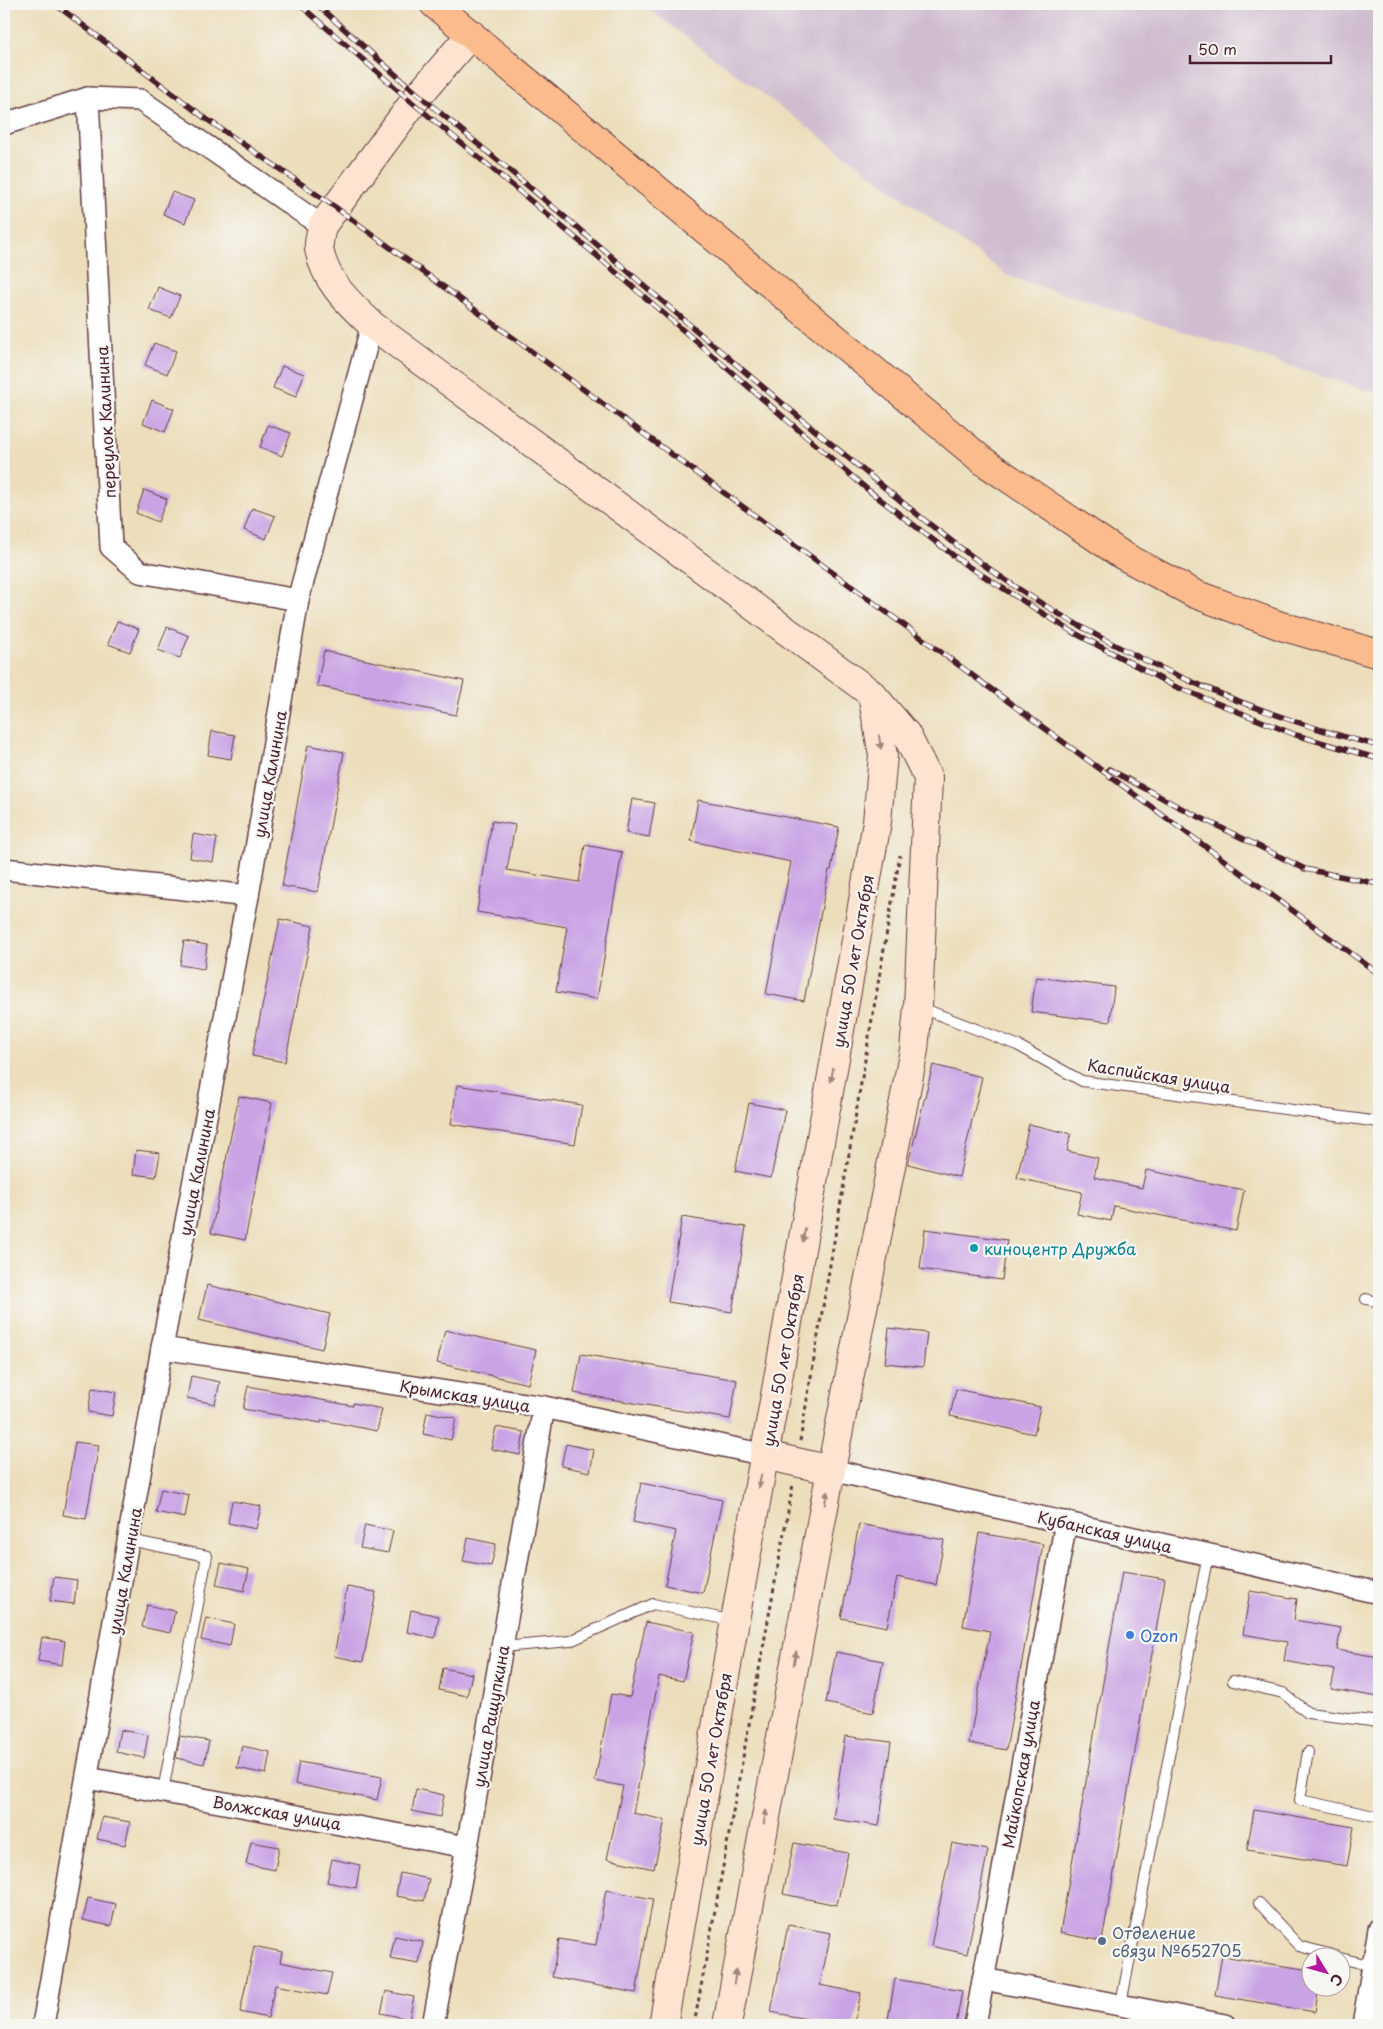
<svg xmlns="http://www.w3.org/2000/svg" width="1383" height="2029" viewBox="0 0 1383 2029" font-family="'Playpen Sans',sans-serif">
  <style>
    .industrial { fill: #cfbdcf }
    .building { fill: #c9a4e5 }
    .lines { fill: none; stroke-linecap: round; stroke-linejoin: round }
    .lane-casing { stroke: #623c41; stroke-width: 12 }
    .street-casing { stroke: #623c41; stroke-width: 24 }
    .secondary-casing { stroke: #623c41; stroke-width: 30 }
    .primary-casing { stroke: #623c41; stroke-width: 30 }
    .path { stroke: #623c41; stroke-width: 3; stroke-dasharray: 4 4; stroke-linecap: butt }
    .lane { stroke: #fff; stroke-width: 10 }
    .street { stroke: #fff; stroke-width: 21 }
    .secondary { stroke: #fde4d1; stroke-width: 28 }
    .primary { stroke: #fbbb8d; stroke-width: 28 }
    .rail-casing { stroke: #4a1f2b; stroke-width: 5.5 }
    .rail { stroke: #f6f6f2; stroke-width: 4; stroke-dasharray: 11; stroke-linecap: butt }
    .oneway { fill: #a4827e }
    .culture-dot { fill: #0f9aa8; stroke: #f6f6f2; stroke-width: 2 }
    .shop-dot { fill: #3f7fe0; stroke: #f6f6f2; stroke-width: 2 }
    .service-dot { fill: #5c6f8a; stroke: #f6f6f2; stroke-width: 2 }
    .labels { text-anchor: middle; dominant-baseline: central; stroke-width: 4.5; stroke-linejoin: round; paint-order: stroke }
    .street-label { font-size: 16px; fill: #4a1f2b; stroke: #f6f6f2 }
    .culture-label { font-size: 16px; fill: #0d838f; stroke: #f6f6f2; text-anchor: start }
    .shop-label { font-size: 16px; fill: #366cbe; stroke: #f6f6f2; text-anchor: start }
    .service-label { font-size: 16px; fill: #4e5e75; stroke: #f6f6f2; text-anchor: start }
  </style>
  <rect width="100%" height="100%" fill="#f6f6f2"/>
  <filter id="ink" filterUnits="userSpaceOnUse"><feTurbulence type="fractalNoise" baseFrequency=".02" numOctaves="2"/><feDisplacementMap in="SourceGraphic" scale="10" xChannelSelector="R" yChannelSelector="G"/><feConvolveMatrix kernelMatrix="1 2 1 2 8 2 1 2 1" color-interpolation-filters="sRGB"/></filter>
  <filter id="wash" filterUnits="userSpaceOnUse"><feTurbulence type="fractalNoise" baseFrequency=".0096" numOctaves="4" result="noise"/><feDisplacementMap in="SourceGraphic" scale="20" xChannelSelector="R" yChannelSelector="G"/><feGaussianBlur stdDeviation="1.12" result="paint"/><feColorMatrix in="noise" values="0 0 0 0 0 0 0 0 0 0 0 0 0 0 0 0 0 1.4 0 .05"/><feComposite in="paint" operator="in"/></filter>
  <g filter="url(#wash)">
    <rect width="100%" height="100%" fill="#ecdebb"/>
    <path class="industrial" d="M 642,4 L 1379,4 L 1379,394 L 1008,276 Z"/>
    <g id="blocks">
      <g class="building">
        <path d="M 172,192 L 194,200 L 185,223 L 163,214 Z"/>
        <path d="M 158,287 L 180,296 L 171,318 L 149,310 Z"/>
        <path d="M 154,343 L 176,351 L 167,374 L 145,365 Z"/>
        <path d="M 282,366 L 304,374 L 296,397 L 273,388 Z"/>
        <path d="M 152,400 L 174,409 L 165,432 L 143,423 Z"/>
        <path d="M 268,425 L 291,433 L 282,456 L 260,447 Z"/>
        <path d="M 144,490 L 167,499 L 158,522 L 136,513 Z"/>
        <path d="M 252,508 L 275,516 L 266,539 L 244,530 Z"/>
        <path d="M 117,621 L 139,629 L 130,652 L 108,644 Z"/>
        <path d="M 167,627 L 189,636 L 180,658 L 158,650 Z"/>
        <path d="M 324,651 L 464,681 L 456,715 L 317,686 Z"/>
        <path d="M 212,731 L 235,735 L 231,759 L 208,755 Z"/>
        <path d="M 308,745 L 344,752 L 318,892 L 282,886 Z"/>
        <path d="M 632,799 L 655,803 L 649,837 L 626,833 Z"/>
        <path d="M 698,800 L 839,827 L 831,870 L 829,870 L 804,1001 L 766,994 L 791,862 L 691,841 Z"/>
        <path d="M 492,821 L 515,825 L 507,870 L 579,882 L 585,845 L 622,852 L 597,999 L 556,992 L 567,927 L 477,912 Z"/>
        <path d="M 193,834 L 217,838 L 213,862 L 190,858 Z"/>
        <path d="M 280,919 L 313,926 L 285,1062 L 252,1056 Z"/>
        <path d="M 184,941 L 207,945 L 204,969 L 180,965 Z"/>
        <path d="M 1036,977 L 1114,987 L 1110,1022 L 1031,1012 Z"/>
        <path d="M 933,1065 L 982,1077 L 959,1177 L 908,1164 Z"/>
        <path d="M 457,1085 L 582,1105 L 575,1144 L 451,1124 Z"/>
        <path d="M 239,1096 L 272,1103 L 245,1240 L 211,1233 Z"/>
        <path d="M 749,1103 L 785,1110 L 771,1178 L 735,1171 Z"/>
        <path d="M 1029,1124 L 1071,1134 L 1067,1151 L 1098,1158 L 1094,1177 L 1142,1188 L 1146,1170 L 1244,1190 L 1236,1231 L 1114,1206 L 1111,1221 L 1077,1214 L 1082,1192 L 1017,1178 Z"/>
        <path d="M 136,1150 L 160,1153 L 156,1177 L 133,1174 Z"/>
        <path d="M 682,1217 L 746,1227 L 732,1312 L 668,1302 Z"/>
        <path d="M 925,1229 L 1007,1240 L 1002,1280 L 920,1269 Z"/>
        <path d="M 207,1285 L 330,1314 L 322,1349 L 199,1320 Z"/>
        <path d="M 889,1328 L 927,1333 L 923,1367 L 885,1363 Z"/>
        <path d="M 445,1330 L 536,1350 L 528,1384 L 437,1363 Z"/>
        <path d="M 581,1354 L 737,1380 L 730,1419 L 574,1393 Z"/>
        <path d="M 191,1376 L 220,1382 L 215,1404 L 187,1398 Z"/>
        <path d="M 248,1386 L 353,1406 L 353,1403 L 382,1409 L 377,1431 L 322,1420 L 321,1423 L 243,1409 Z"/>
        <path d="M 92,1388 L 116,1392 L 112,1416 L 88,1412 Z"/>
        <path d="M 956,1389 L 1040,1407 L 1034,1434 L 950,1416 Z"/>
        <path d="M 427,1412 L 456,1418 L 451,1440 L 423,1434 Z"/>
        <path d="M 496,1427 L 524,1432 L 520,1455 L 491,1449 Z"/>
        <path d="M 75,1442 L 99,1445 L 86,1519 L 63,1515 Z"/>
        <path d="M 566,1444 L 594,1450 L 590,1472 L 561,1466 Z"/>
        <path d="M 641,1483 L 722,1500 L 703,1593 L 665,1585 L 676,1531 L 633,1522 Z"/>
        <path d="M 161,1489 L 189,1495 L 185,1518 L 156,1512 Z"/>
        <path d="M 232,1501 L 261,1506 L 256,1529 L 228,1523 Z"/>
        <path d="M 859,1524 L 944,1540 L 936,1585 L 897,1577 L 887,1627 L 841,1618 Z"/>
        <path d="M 365,1525 L 393,1531 L 388,1553 L 360,1548 Z"/>
        <path d="M 979,1533 L 1043,1544 L 1006,1750 L 969,1743 L 990,1631 L 963,1626 Z"/>
        <path d="M 468,1538 L 496,1544 L 491,1566 L 463,1561 Z"/>
        <path d="M 221,1563 L 249,1569 L 244,1591 L 216,1585 Z"/>
        <path d="M 1122,1572 L 1165,1579 L 1102,1941 L 1060,1933 Z"/>
        <path d="M 54,1577 L 77,1580 L 74,1604 L 50,1601 Z"/>
        <path d="M 347,1587 L 376,1592 L 363,1662 L 334,1656 Z"/>
        <path d="M 1250,1591 L 1297,1599 L 1294,1620 L 1341,1628 L 1337,1650 L 1379,1657 L 1379,1697 L 1331,1689 L 1335,1670 L 1284,1661 L 1287,1642 L 1243,1634 Z"/>
        <path d="M 147,1605 L 175,1611 L 170,1633 L 142,1627 Z"/>
        <path d="M 411,1610 L 439,1616 L 435,1638 L 407,1632 Z"/>
        <path d="M 206,1618 L 234,1624 L 230,1646 L 201,1640 Z"/>
        <path d="M 646,1622 L 694,1632 L 683,1681 L 659,1676 L 633,1813 L 665,1820 L 654,1869 L 607,1859 L 623,1786 L 595,1781 L 611,1694 L 630,1697 Z"/>
        <path d="M 42,1637 L 65,1641 L 62,1665 L 38,1661 Z"/>
        <path d="M 836,1652 L 883,1661 L 873,1713 L 826,1703 Z"/>
        <path d="M 443,1668 L 472,1674 L 467,1696 L 439,1690 Z"/>
        <path d="M 120,1730 L 148,1735 L 144,1758 L 116,1752 Z"/>
        <path d="M 180,1736 L 209,1741 L 204,1764 L 176,1758 Z"/>
        <path d="M 845,1736 L 891,1742 L 879,1826 L 833,1819 Z"/>
        <path d="M 242,1746 L 270,1752 L 266,1774 L 237,1768 Z"/>
        <path d="M 299,1762 L 382,1777 L 377,1800 L 295,1784 Z"/>
        <path d="M 416,1789 L 444,1795 L 440,1817 L 412,1811 Z"/>
        <path d="M 1254,1810 L 1354,1827 L 1347,1866 L 1247,1850 Z"/>
        <path d="M 102,1817 L 130,1822 L 125,1845 L 97,1839 Z"/>
        <path d="M 251,1842 L 279,1847 L 275,1870 L 246,1864 Z"/>
        <path d="M 794,1843 L 848,1853 L 837,1905 L 783,1894 Z"/>
        <path d="M 952,1843 L 988,1850 L 967,1954 L 931,1946 Z"/>
        <path d="M 332,1859 L 360,1865 L 356,1888 L 327,1882 Z"/>
        <path d="M 400,1873 L 429,1879 L 424,1901 L 396,1896 Z"/>
        <path d="M 606,1890 L 653,1899 L 636,1993 L 552,1977 L 559,1939 L 596,1945 Z"/>
        <path d="M 88,1898 L 116,1904 L 111,1926 L 83,1920 Z"/>
        <path d="M 788,1925 L 831,1933 L 820,1985 L 861,1993 L 854,2025 L 837,2025 L 771,2012 Z"/>
        <path d="M 395,1936 L 423,1942 L 419,1964 L 390,1959 Z"/>
        <path d="M 254,1946 L 282,1952 L 280,1962 L 332,1973 L 327,1995 L 275,1985 L 268,2018 L 240,2012 Z"/>
        <path d="M 1222,1956 L 1310,1970 L 1310,1986 L 1319,1986 L 1315,2012 L 1215,1995 Z"/>
        <path d="M 895,1979 L 962,1991 L 956,2025 L 887,2025 Z"/>
        <path d="M 386,1991 L 414,1997 L 409,2019 L 381,2013 Z"/>
      </g>
    </g>
  </g>
  <g filter="url(#ink)">
    <use href="#blocks" fill-opacity="0" stroke="#623c41" stroke-width="1"/>
    <g class="lines">
      <defs>
        <g id="lane">
          <path d="M 919,1007 L 1017,1045 L 1082,1081 L 1379,1122"/>
          <path d="M 1366,1299 L 1379,1302"/>
          <path d="M 129,1540 L 207,1556 L 163,1791"/>
          <path d="M 502,1647 L 570,1641 L 653,1604 L 734,1621"/>
          <path d="M 1233,1681 L 1283,1693 L 1308,1713 L 1379,1722"/>
          <path d="M 1308,1752 L 1300,1800 L 1379,1817"/>
          <path d="M 1259,1903 L 1299,1946 L 1336,1956"/>
          <path d="M 1340,1958 L 1373,1966"/>
          <path d="M 1121,2004 L 1208,1554"/>
        </g>
        <g id="street">
          <path d="M 88,98 L 111,547 L 140,572 L 298,600"/>
          <path d="M 4,124 L 88,98 L 140,100 L 322,226"/>
          <path d="M 4,869 L 248,896"/>
          <path d="M 162,1348 L 544,1407 L 765,1455"/>
          <path d="M 831,1470 L 1379,1593"/>
          <path d="M 87,1778 L 467,1847"/>
          <path d="M 983,1979 L 1225,2025"/>
          <path d="M 43,2025 L 162,1348 L 248,896 L 298,600 L 372,325"/>
          <path d="M 433,2025 L 467,1847 L 544,1407"/>
          <path d="M 975,2025 L 1066,1522"/>
          <path d="M 1363,2025 L 1379,1929"/>
        </g>
        <g id="secondary">
          <path d="M 471,34 L 419,95 L 322,226 C 321,233 318,242 319,249 C 325,282 349,303 372,325 L 872,694 L 906,734 L 928,778 L 918,1007 L 914,1050 L 831,1470 L 727,2025"/>
          <path d="M 765,1455 L 831,1470"/>
          <path d="M 663,2025 L 877,822 L 883,755 L 872,695"/>
        </g>
        <path id="primary" d="M 434,4 L 983,461 L 1122,555 L 1195,594 L 1281,626 L 1379,654"/>
      </defs>
      <use href="#lane" class="lane-casing"/>
      <use href="#street" class="street-casing"/>
      <use href="#secondary" class="secondary-casing"/>
      <use href="#primary" class="primary-casing"/>
      <g class="path">
        <path d="M 800,1441 L 900,855"/>
        <path d="M 694,2025 L 793,1484"/>
      </g>
      <use href="#lane" class="lane"/>
      <use href="#street" class="street"/>
      <use href="#secondary" class="secondary"/>
      <use href="#primary" class="primary"/>
      <defs>
        <g id="rail">
          <path d="M 55,4 L 205,118 L 335,207 L 1379,974"/>
          <path d="M 299,4 L 413,103 L 596,255 L 868,490 L 966,565 L 1071,631 L 1174,686 L 1296,735 L 1379,759"/>
          <path d="M 316,4 C 350,34 384,65 419,95 C 485,150 551,204 616,261 C 695,330 775,398 857,465 C 909,508 962,552 1019,589 C 1126,659 1255,715 1379,746"/>
          <path d="M 1109,769 L 1177,806 L 1305,869 L 1379,884"/>
        </g>
      </defs>
      <use href="#rail" class="rail-casing"/>
      <use href="#rail" class="rail"/>
    </g>
    <defs><path id="oneway-solid" d="M-6-.8H1V-3.2L6.5 0L1 3.2V.8H-6Z" transform="scale(1.25)"/></defs>
    <g class="oneway">
      <use href="#oneway-solid" transform="translate(880 742) rotate(80)"/>
      <use href="#oneway-solid" transform="translate(832 1075) rotate(100)"/>
      <use href="#oneway-solid" transform="translate(804 1235) rotate(100)"/>
      <use href="#oneway-solid" transform="translate(760 1481) rotate(102)"/>
      <use href="#oneway-solid" transform="translate(826 1498) rotate(-79)"/>
      <use href="#oneway-solid" transform="translate(795 1658) rotate(-79)"/>
      <use href="#oneway-solid" transform="translate(765 1817) rotate(-79)"/>
      <use href="#oneway-solid" transform="translate(735 1977) rotate(-80)"/>
    </g>
  </g>
  <circle class="culture-dot" cx="974" cy="1248" r="5"/>
  <circle class="shop-dot" cx="1130" cy="1635" r="5"/>
  <circle class="service-dot" cx="1102" cy="1941" r="5"/>
  <g class="labels">
    <g class="street-label">
      <text transform="translate(105 422) rotate(-93)">переулок Калинина</text>
      <text transform="translate(269 774) rotate(-80)">улица Калинина</text>
      <text transform="translate(852 961) rotate(-80)">улица 50 лет Октября</text>
      <text transform="translate(1159 1075) rotate(9)">Каспийская улица</text>
      <text transform="translate(196 1172) rotate(-79)">улица Калинина</text>
      <text transform="translate(782 1360) rotate(-80)">улица 50 лет Октября</text>
      <text transform="translate(465 1395) rotate(9)">Крымская улица</text>
      <text transform="translate(1105 1531) rotate(13)">Кубанская улица</text>
      <text transform="translate(124 1571) rotate(-80)">улица Калинина</text>
      <text transform="translate(490 1716) rotate(-80)">улица Ращупкина</text>
      <text transform="translate(710 1759) rotate(-80)">улица 50 лет Октября</text>
      <text transform="translate(1020 1774) rotate(-80)">Майкопская улица</text>
      <text transform="translate(277 1812) rotate(10)">Волжская улица</text>
    </g>
    <g class="culture-label">
      <text x="984" y="1248">киноцентр Дружба</text>
    </g>
    <g class="shop-label">
      <text x="1140" y="1635">Ozon</text>
    </g>
    <g class="service-label">
      <text x="1112" y="1932">Отделение<tspan x="1112" dy="18">связи №652705</tspan></text>
    </g>
  </g>
  <rect width="1383" height="2029" fill="none" stroke="#f6f6f2" stroke-width="20"/>
  <g transform="translate(1326 1972) rotate(127)"><circle r="24" fill="#f6f6f2" stroke="#b1a0a2"/>
  <path d="M0-4L9 19L0 12L-9 19Z" fill="#b5179e"/>
  <text y="-8" font-size="14" font-weight="bold" text-anchor="middle" fill="#4a1f2b">С</text>
  </g>
  <path d="M1190 55v8h141v-8" fill="none" stroke="#4a1f2b" stroke-width="2.5"/>
  <text x="1198" y="55" font-size="15" fill="#4a1f2b" stroke="#f6f6f2" stroke-width="4" paint-order="stroke">50 m</text>
</svg>
